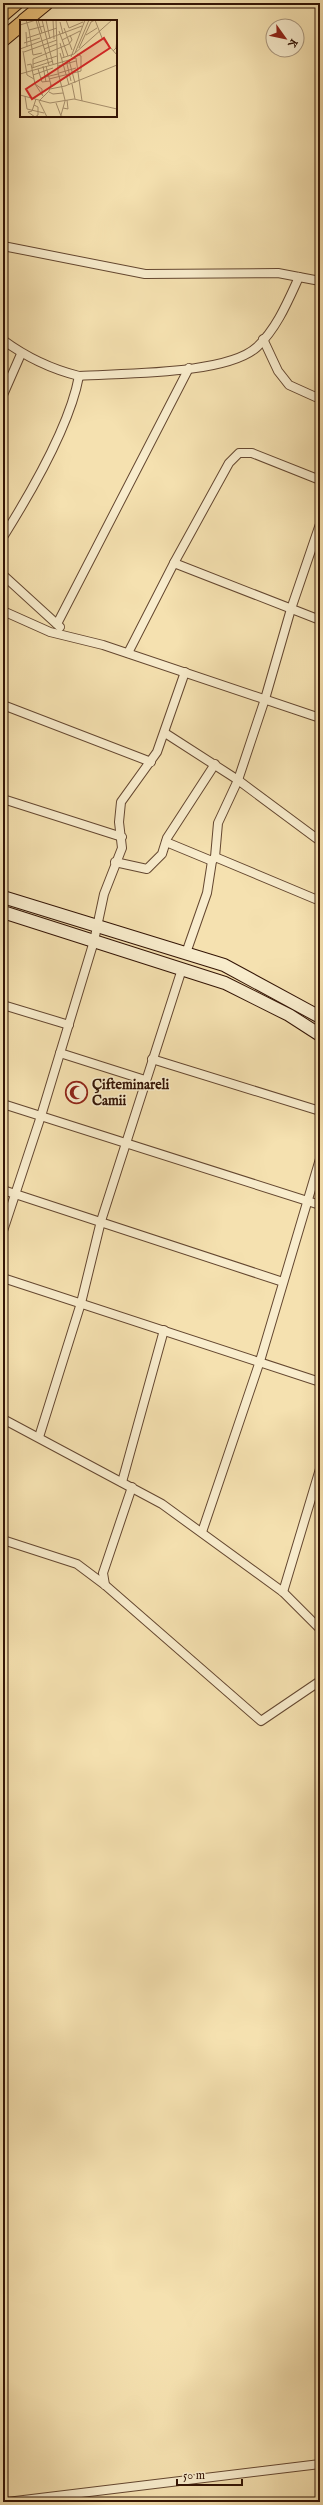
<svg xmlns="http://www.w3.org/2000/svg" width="323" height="2505" viewBox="0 0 323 2505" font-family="'IM FELL English',serif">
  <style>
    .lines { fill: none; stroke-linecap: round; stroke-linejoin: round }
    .minor-casing { stroke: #644730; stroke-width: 10 }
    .secondary-casing { stroke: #331405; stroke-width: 14 }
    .trunk-casing { stroke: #331405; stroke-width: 16 }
    .minor { stroke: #f8eccc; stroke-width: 8 }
    .secondary { stroke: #f8eccc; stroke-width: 12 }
    .trunk { stroke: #eac078; stroke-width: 14 }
    .labels { text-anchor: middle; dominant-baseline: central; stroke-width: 3; stroke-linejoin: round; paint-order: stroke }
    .poi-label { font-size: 14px; font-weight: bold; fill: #331405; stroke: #f8eccc; text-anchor: start }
    .inset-road { fill: none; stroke: #a78f6c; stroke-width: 1 }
    .view { fill: #d62828; fill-opacity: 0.15; stroke: #d62828; stroke-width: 2 }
    .inset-edge { fill: none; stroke: #331405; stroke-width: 2 }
  </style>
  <rect width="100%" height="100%" fill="#f5e1b0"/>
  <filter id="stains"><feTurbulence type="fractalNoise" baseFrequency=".005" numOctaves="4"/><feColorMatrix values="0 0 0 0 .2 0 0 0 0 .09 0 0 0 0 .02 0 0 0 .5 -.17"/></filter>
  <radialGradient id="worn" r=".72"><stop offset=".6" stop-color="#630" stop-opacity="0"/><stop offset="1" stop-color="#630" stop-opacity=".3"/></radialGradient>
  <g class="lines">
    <defs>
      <g id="minor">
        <path d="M 3,246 L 145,274 L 278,273 L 320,281"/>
        <path d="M 263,339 L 278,371 L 289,385 L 320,399"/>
        <path d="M 3,340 C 26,357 51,369 79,376 C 121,373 227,375 257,347 C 277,328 288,301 299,277"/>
        <path d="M 3,395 L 21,354"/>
        <path d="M 3,537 C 30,494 70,425 79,376"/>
        <path d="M 174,563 L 320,620"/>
        <path d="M 3,575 L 60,627"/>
        <path d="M 3,611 L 50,632 L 103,645 L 320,718"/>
        <path d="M 57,624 L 189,368"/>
        <path d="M 128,653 L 174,563 L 229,463 L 239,453 L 252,453 L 320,480"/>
        <path d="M 3,705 L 151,762"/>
        <path d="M 165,733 L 238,780 L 320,841"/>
        <path d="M 3,799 L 122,837"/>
        <path d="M 166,842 L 212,861"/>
        <path d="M 215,857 L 320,901"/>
        <path d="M 115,862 L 147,869 L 162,854 L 167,838 L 215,764"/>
        <path d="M 186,953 L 207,893 L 212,861 L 215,857 L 218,823 L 238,780 L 265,699 L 291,609 L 320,524"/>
        <path d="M 3,1005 L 69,1025"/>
        <path d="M 60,1053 L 145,1080"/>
        <path d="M 152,1059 L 320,1111"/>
        <path d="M 3,1104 L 320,1205"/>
        <path d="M 3,1190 L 283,1282"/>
        <path d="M 3,1231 L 41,1116 L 94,941 L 104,894 L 122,848 L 119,822 L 121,802 L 157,752 L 185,672"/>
        <path d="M 3,1278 L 320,1382"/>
        <path d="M 3,1419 L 162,1504 L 283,1592 L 320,1629"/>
        <path d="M 39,1437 L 81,1303 L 101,1221 L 182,969"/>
        <path d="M 122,1482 L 164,1330"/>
        <path d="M 202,1532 L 260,1361 L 320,1159"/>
        <path d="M 3,1540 L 77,1564 L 105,1585 L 261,1721 L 320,1681"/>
        <path d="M 105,1585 L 103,1573 L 132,1487"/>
        <path d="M 283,1592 L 320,1469"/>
        <path d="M 7,2502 L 320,2464"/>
      </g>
      <g id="secondary">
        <path d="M 3,897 L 224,965 L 320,1017"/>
        <path d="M 3,912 L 225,983 L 289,1015 L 320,1035"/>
      </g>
      <g id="trunk">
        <path d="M 3,14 L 16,3"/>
        <path d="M 24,21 L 46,3"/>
        <path d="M 3,39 L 21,24"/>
      </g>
    </defs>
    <use href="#minor" class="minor-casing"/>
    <use href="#secondary" class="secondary-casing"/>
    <use href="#trunk" class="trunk-casing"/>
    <use href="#minor" class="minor"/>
    <use href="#secondary" class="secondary"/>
    <use href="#trunk" class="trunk"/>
  </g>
  <defs>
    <symbol id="mosque-ring" viewBox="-11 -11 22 22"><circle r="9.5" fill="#f8eccc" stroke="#8f2418" stroke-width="1.5"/><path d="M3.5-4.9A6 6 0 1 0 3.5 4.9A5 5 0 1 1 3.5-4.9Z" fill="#8f2418"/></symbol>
  </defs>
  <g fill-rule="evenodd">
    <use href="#mosque-ring" x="64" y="1080" width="25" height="25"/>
  </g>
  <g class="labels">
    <g class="poi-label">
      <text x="92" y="1085">Çifteminareli<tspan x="92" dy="16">Camii</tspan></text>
    </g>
  </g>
  <g transform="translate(20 20)">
    <rect width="97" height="97" fill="#f5e1b0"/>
    <path class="inset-road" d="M 6,0 L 9,10 L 24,6M 16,0 L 29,45M 18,0 L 22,13M 22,0 L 33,44M 26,0 L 30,19M 33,0 L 34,19M 36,0 L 38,52 L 45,80M 46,0 L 49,8 L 63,2M 75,0 L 82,18 L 97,35M 40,2 L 43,14M 0,5 L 16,0M 44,8 L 52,30M 9,10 L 13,35 L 22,33M 39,11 L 48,36M 6,12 L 7,27M 66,15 L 77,8M 7,18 L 37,8M 42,20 L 60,11M 4,23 L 20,18M 40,23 L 44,37M 59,28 L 71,2 L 75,0M 0,29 L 62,6M 24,29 L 37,24M 3,31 L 7,55 L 14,59M 93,31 L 96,28 L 97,19M 4,32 L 37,20M 40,33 L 49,65M 55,33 L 69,0M 51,37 L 65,0M 42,38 L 54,34 L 92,0M 56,38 L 62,81M 49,40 L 55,63M 13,44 L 37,36M 47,44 L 51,61M 7,45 L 11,44 L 15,64 L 23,76M 23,46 L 26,62M 26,46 L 31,65M 38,46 L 56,41M 12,48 L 33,41M 13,48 L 13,39 L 49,24 L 52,20 L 50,15M 18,49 L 22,62 L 30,61M 39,53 L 56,48M 0,54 L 56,38M 13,55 L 33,48M 21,58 L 38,54M 29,59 L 61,51 L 61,36 L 57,34M 15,64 L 22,69 L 22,75M 52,64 L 55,79M 30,69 L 45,66 L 97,45M 29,72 L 33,74 L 43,73M 0,75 L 30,83 L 54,79 L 97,89M 5,76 L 7,89M 36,83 L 41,96 L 45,97M 14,85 L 18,87 L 18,95 L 15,97 L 8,92 L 12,91 L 16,79M 43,88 L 48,89 L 47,80M 7,89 L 24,93M 41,95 L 45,81M 27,97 L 19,81 L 29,71 L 31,64"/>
    <path class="view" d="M 84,18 L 90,28 L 12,79 L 6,69 Z"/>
    <rect width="97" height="97" class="inset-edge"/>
  </g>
  <rect width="323" height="2505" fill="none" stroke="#f5e1b0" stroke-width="16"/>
  <rect x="4" y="4" width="315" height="2497" fill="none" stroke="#331405" stroke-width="2"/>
  <rect x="8" y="8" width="307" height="2489" fill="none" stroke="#331405"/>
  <g transform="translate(285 38) rotate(123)"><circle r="19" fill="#f8eccc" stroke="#a9967c"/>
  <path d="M0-3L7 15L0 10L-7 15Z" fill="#8f2418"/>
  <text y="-6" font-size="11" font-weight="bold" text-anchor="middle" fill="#331405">K</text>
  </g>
  <path d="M177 2479v6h65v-6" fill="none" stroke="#331405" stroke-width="2"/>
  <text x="183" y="2479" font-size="12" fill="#331405" stroke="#f8eccc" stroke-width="3" paint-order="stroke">50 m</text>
  <rect width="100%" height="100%" filter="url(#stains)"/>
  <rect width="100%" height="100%" fill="url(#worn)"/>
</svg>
